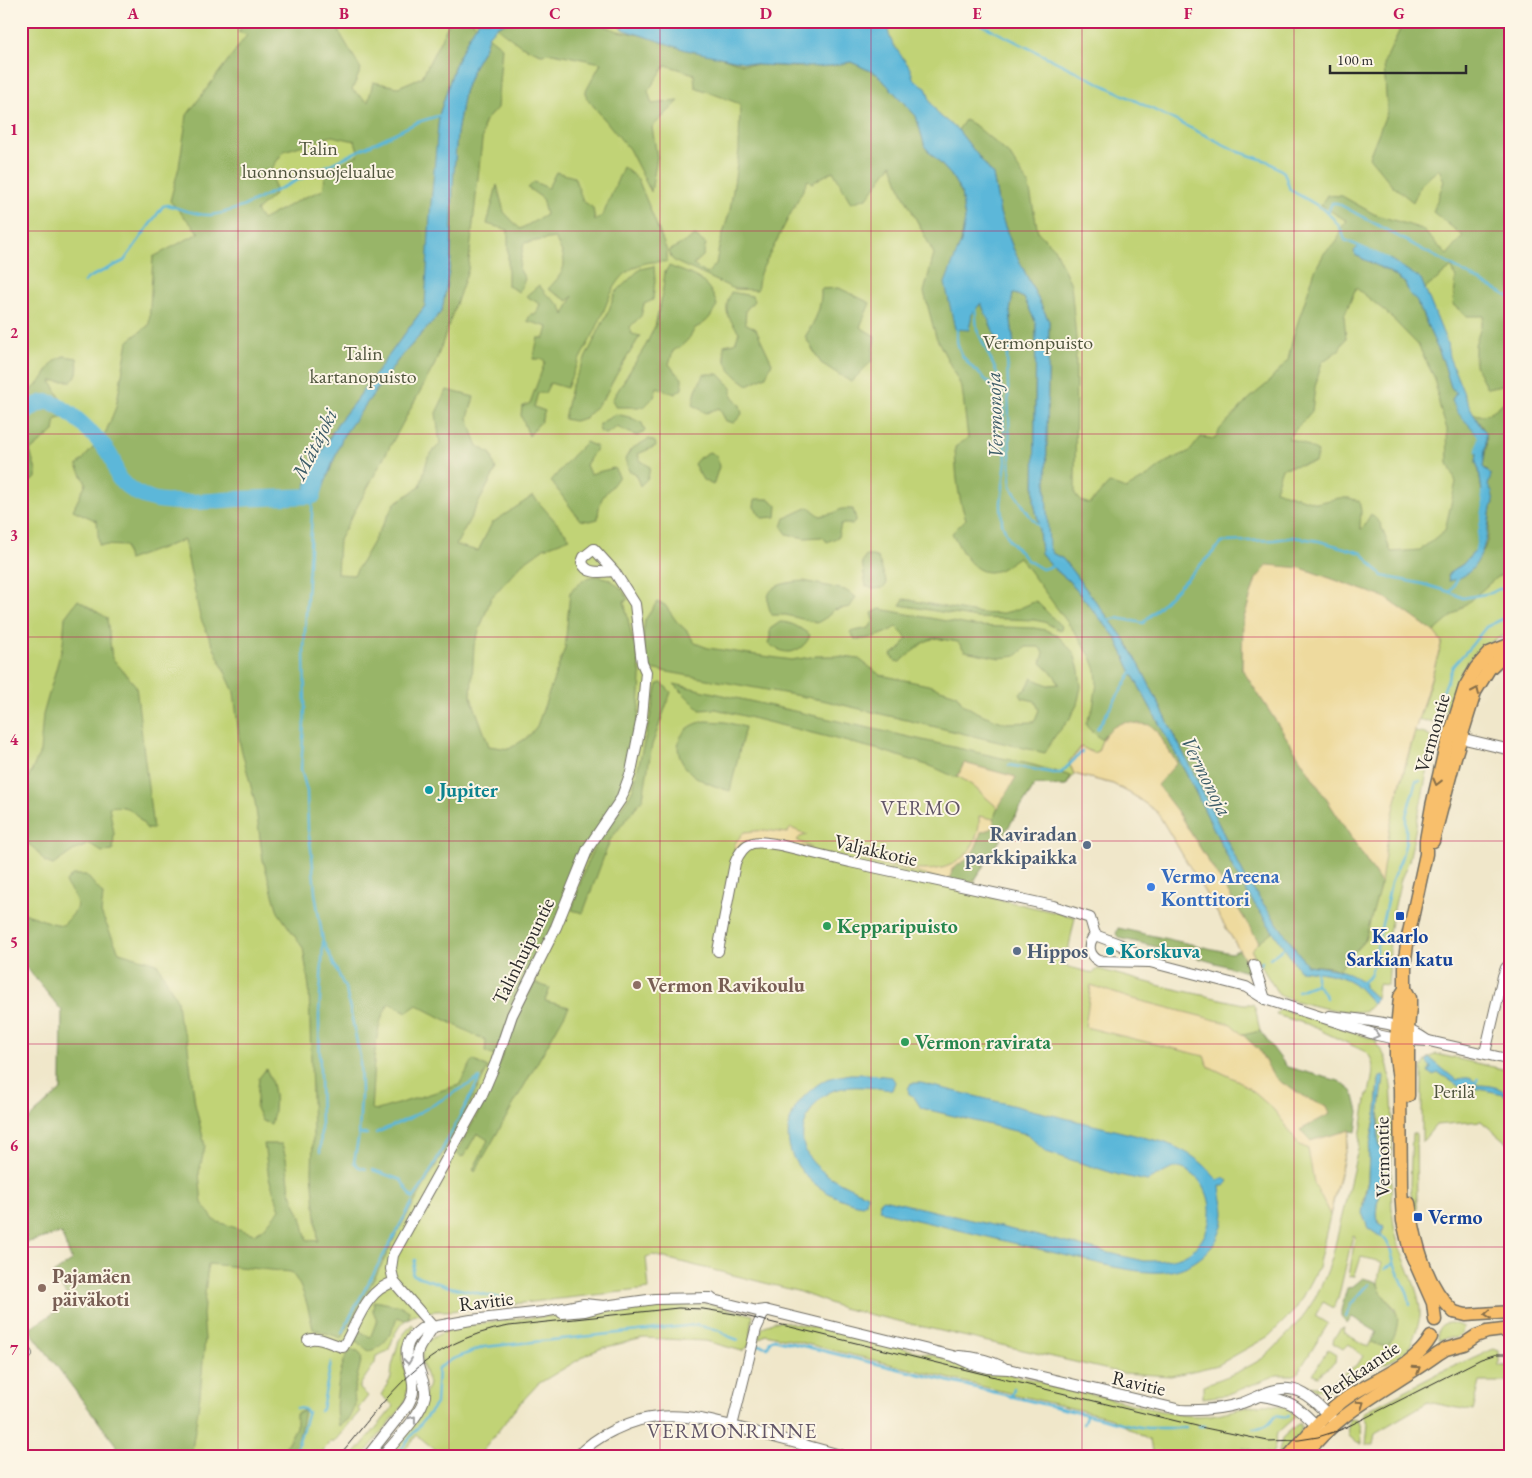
<svg xmlns="http://www.w3.org/2000/svg" width="1532" height="1478" viewBox="0 0 1532 1478" font-family="'EB Garamond',serif">
  <style>
    .green { fill: #c1d376; stroke: #767f50; fill-rule: evenodd }
    .forest { fill: #98b567; stroke: #627049; fill-rule: evenodd }
    .sand { fill: #eeda9e; stroke: #8c8264 }
    .water { fill: #5bb7d9; stroke: #437182 }
    .lines { fill: none; stroke-linecap: round; stroke-linejoin: round }
    .stream { stroke: #5bb7d9; stroke-width: 2.5 }
    .river { stroke: #5bb7d9; stroke-width: 16 }
    .minor-casing { stroke: #706d63; stroke-width: 12 }
    .major-casing { stroke: #706d63; stroke-width: 15 }
    .minor { stroke: #fff; stroke-width: 10 }
    .major { stroke: #f8bf6c; stroke-width: 12 }
    .tram { stroke: #2b2b2b; stroke-width: 1 }
    .oneway { stroke: #876e48 }
    .oneway2 { stroke: #a0a0a0 }
    .grid { fill: none; stroke: #c2185b; stroke-width: 1; stroke-opacity: 0.55 }
    .culture-dot { fill: #0f9aa8; stroke: #fcf5e5; stroke-width: 2 }
    .service-dot { fill: #5c6f8a; stroke: #fcf5e5; stroke-width: 2 }
    .shop-dot { fill: #3f7fe0; stroke: #fcf5e5; stroke-width: 2 }
    .transit-dot { fill: #1a4fb4; stroke: #fcf5e5; stroke-width: 2 }
    .leisure-dot { fill: #2e9e5b; stroke: #fcf5e5; stroke-width: 2 }
    .education-dot { fill: #8d6e63; stroke: #fcf5e5; stroke-width: 2 }
    .labels { text-anchor: middle; dominant-baseline: central; stroke-width: 4; stroke-linejoin: round; paint-order: stroke }
    .park-label { font-size: 20px; fill: #50553e; stroke: #fcf5e5 }
    .street-label { font-size: 20px; fill: #2b2b2b; stroke: #fcf5e5 }
    .culture-label { font-size: 20px; font-weight: bold; fill: #0d838f; stroke: #fcf5e5; text-anchor: start }
    .service-label { font-size: 20px; font-weight: bold; fill: #4e5e75; stroke: #fcf5e5; text-anchor: end }
    .shop-label { font-size: 20px; font-weight: bold; fill: #366cbe; stroke: #fcf5e5; text-anchor: start }
    .leisure-label { font-size: 20px; font-weight: bold; fill: #27864d; stroke: #fcf5e5; text-anchor: start }
    .transit-label { font-size: 20px; font-weight: bold; fill: #164399; stroke: #fcf5e5 }
    .education-label { font-size: 20px; font-weight: bold; fill: #785e54; stroke: #fcf5e5; text-anchor: start }
    .water-label { font-size: 21px; font-style: italic; fill: #3c5c68; stroke: #fcf5e5 }
    .neighbourhood-label { font-size: 21px; letter-spacing: 1px; fill: #625668; stroke: #fcf5e5 }
    .neatline { fill: none; stroke: #c2185b; stroke-width: 2 }
    .grid-label { font-size: 16px; text-anchor: middle; font-weight: bold; fill: #c2185b }
  </style>
  <rect width="100%" height="100%" fill="#fcf5e5"/>
  <filter id="ink" filterUnits="userSpaceOnUse"><feTurbulence type="fractalNoise" baseFrequency=".02" numOctaves="2"/><feDisplacementMap in="SourceGraphic" scale="10" xChannelSelector="R" yChannelSelector="G"/><feConvolveMatrix kernelMatrix="1 2 1 2 8 2 1 2 1" color-interpolation-filters="sRGB"/></filter>
  <filter id="wash" filterUnits="userSpaceOnUse"><feTurbulence type="fractalNoise" baseFrequency=".0096" numOctaves="4" result="noise"/><feDisplacementMap in="SourceGraphic" scale="20" xChannelSelector="R" yChannelSelector="G"/><feGaussianBlur stdDeviation="1.12" result="paint"/><feColorMatrix in="noise" values="0 0 0 0 0 0 0 0 0 0 0 0 0 0 0 0 0 1.4 0 .05"/><feComposite in="paint" operator="in"/></filter>
  <g filter="url(#wash)">
    <rect width="100%" height="100%" fill="#f0e7ca"/>
    <g class="green">
      <path d="M 21,21 L 1511,21 L 1511,633 C 1483,643 1467,656 1455,684 C 1452,692 1450,701 1446,710 C 1444,714 1440,718 1437,722 L 1419,720 L 1442,642 L 1386,598 L 1386,845 L 1390,821 L 1415,732 L 1425,734 L 1432,738 L 1428,768 L 1409,861 L 1401,879 L 1389,931 L 1390,957 L 1388,985 L 1378,984 C 1377,994 1376,1003 1368,1009 C 1356,1018 1293,1002 1279,995 L 1251,950 L 1259,942 L 1104,735 L 1098,751 L 1094,753 L 1081,747 L 1069,762 L 1074,774 L 1066,786 L 1035,785 L 976,878 L 972,893 L 1075,917 L 1065,966 L 1092,973 L 1098,969 L 1161,986 L 1243,1004 L 1253,1004 C 1258,1013 1257,1021 1260,1031 L 1255,1032 L 1280,1074 L 1350,1130 L 1318,1267 L 1296,1309 L 1269,1336 L 1218,1365 L 1171,1376 L 1122,1373 L 842,1308 L 797,1291 L 653,1255 L 646,1257 L 649,1289 L 450,1311 C 434,1310 410,1312 400,1326 C 394,1333 392,1343 388,1351 L 376,1356 L 375,1363 L 360,1385 L 360,1389 L 368,1396 L 358,1409 L 360,1411 L 333,1443 L 331,1441 L 321,1453 L 323,1455 L 322,1457 L 125,1457 L 29,1329 L 71,1302 L 53,1274 L 72,1261 L 61,1233 L 21,1244 L 21,1222 L 24,1221 L 21,1194 L 21,1126 L 61,1090 L 62,1011 L 27,968 L 21,966 Z"/>
      <path d="M 1280,1009 L 1311,1018 L 1376,1040 C 1376,1046 1380,1048 1383,1053 C 1386,1058 1388,1065 1389,1071 C 1398,1121 1386,1174 1394,1226 C 1398,1254 1422,1289 1420,1316 C 1419,1324 1415,1334 1412,1342 C 1404,1362 1376,1364 1359,1374 C 1342,1383 1326,1398 1308,1385 L 1325,1387 L 1358,1364 L 1363,1356 L 1348,1344 L 1343,1349 L 1333,1343 L 1334,1338 L 1340,1329 L 1344,1328 L 1343,1332 L 1368,1347 L 1371,1343 L 1386,1346 L 1396,1309 C 1377,1290 1375,1289 1382,1262 L 1361,1257 L 1355,1276 L 1349,1277 L 1355,1236 L 1353,1235 L 1338,1299 L 1334,1308 L 1323,1302 L 1315,1316 L 1328,1324 L 1297,1374 L 1294,1375 L 1277,1375 L 1226,1395 L 1203,1398 L 1203,1385 C 1225,1378 1247,1369 1266,1356 C 1272,1351 1277,1345 1282,1340 C 1307,1315 1321,1292 1332,1258 L 1358,1149 L 1367,1094 L 1369,1094 C 1371,1080 1378,1063 1366,1052 L 1307,1024 L 1276,1015 ZM 1384,1076 L 1379,1115 L 1380,1116 L 1378,1138 L 1382,1154 L 1382,1188 L 1377,1204 L 1376,1214 L 1380,1223 L 1384,1227 L 1382,1235 L 1362,1204 L 1368,1180 L 1369,1150 L 1377,1109 L 1379,1080 Z"/>
      <path d="M 1436,1054 L 1511,1071 L 1511,1146 L 1481,1121 L 1436,1125 L 1422,1142 L 1422,1068 L 1427,1059 Z"/>
      <path d="M 1412,1134 L 1416,1134 L 1417,1208 L 1413,1209 L 1410,1185 Z"/>
      <path d="M 701,1302 L 711,1304 L 753,1315 L 749,1346 L 742,1351 L 706,1341 L 644,1338 L 602,1348 L 588,1354 L 538,1384 L 516,1408 L 478,1457 L 444,1457 L 417,1435 L 399,1457 L 386,1457 L 417,1419 L 429,1384 C 425,1369 416,1356 428,1342 C 444,1323 523,1318 549,1316 C 555,1316 562,1317 568,1316 C 613,1311 656,1303 701,1302 Z"/>
      <path d="M 774,1321 L 787,1322 L 838,1332 L 1165,1412 C 1180,1415 1195,1417 1211,1415 C 1240,1411 1270,1394 1297,1415 L 1277,1433 L 1274,1450 L 1271,1454 L 1243,1448 L 1241,1457 L 1153,1457 L 1150,1441 L 1112,1418 L 766,1334 L 757,1341 L 763,1327 Z"/>
      <path d="M 1446,1323 L 1453,1323 L 1464,1327 L 1461,1334 L 1456,1338 L 1445,1338 L 1439,1340 C 1436,1332 1438,1326 1446,1323 Z"/>
      <path d="M 412,1324 L 414,1326 L 403,1348 L 402,1359 L 408,1385 L 406,1398 L 403,1406 L 362,1457 L 352,1457 L 394,1406 L 381,1395 L 391,1378 L 392,1366 L 399,1340 Z"/>
      <path d="M 1328,1349 L 1336,1354 L 1335,1362 L 1318,1376 L 1313,1374 Z"/>
      <path d="M 1494,1349 L 1499,1351 L 1499,1366 L 1511,1366 L 1511,1382 L 1480,1382 L 1473,1411 L 1428,1402 L 1375,1433 L 1373,1445 L 1366,1445 L 1368,1424 L 1363,1416 L 1363,1413 L 1437,1374 L 1483,1353 Z"/>
      <path d="M 1350,1418 L 1357,1419 L 1361,1427 L 1362,1444 L 1357,1443 L 1349,1436 L 1348,1423 Z"/>
      <path d="M 1300,1422 C 1305,1437 1292,1446 1282,1457 L 1278,1457 L 1282,1438 Z"/>
    </g>
    <g class="forest">
      <path d="M 246,21 L 341,21 L 338,30 L 361,69 L 352,90 L 368,102 L 373,82 L 398,87 L 422,77 L 450,21 L 472,21 L 476,26 L 469,36 L 455,65 L 439,115 L 425,306 L 357,399 L 337,424 L 314,466 L 304,490 L 320,496 L 343,436 L 398,360 L 442,311 L 457,133 L 464,92 L 474,66 L 485,47 L 488,36 L 502,47 L 497,108 L 484,122 L 468,270 L 435,364 L 339,540 L 337,574 L 354,575 L 395,503 L 420,487 L 428,457 L 440,444 L 436,413 L 447,390 L 474,397 L 468,418 L 477,445 L 491,454 L 496,470 L 456,545 L 478,551 L 492,523 L 533,496 L 570,538 L 544,548 L 522,564 L 491,598 L 474,645 L 471,697 L 489,746 L 509,749 L 528,737 L 537,726 L 565,648 L 570,592 C 575,588 580,583 585,579 C 602,570 620,584 628,599 L 624,601 L 633,642 L 636,642 L 641,678 L 638,721 L 627,770 L 615,800 L 559,913 L 494,1056 L 485,1052 L 486,1041 L 417,1005 L 407,1012 L 389,1003 C 372,1029 374,1078 371,1109 L 378,1110 L 459,1085 L 473,1060 L 488,1068 L 458,1127 L 397,1233 L 382,1264 L 342,1338 L 313,1329 C 308,1308 305,1289 291,1272 L 208,1264 L 203,1315 L 205,1339 L 200,1395 L 191,1457 L 125,1457 L 29,1329 L 71,1302 L 53,1274 L 72,1261 L 61,1233 L 21,1244 L 21,1222 L 24,1221 L 21,1194 L 21,1126 L 61,1090 L 62,1011 L 27,968 L 21,966 L 21,912 L 51,923 L 63,925 C 81,907 81,904 65,883 L 72,875 L 86,875 L 101,892 L 103,895 L 101,913 L 119,952 L 157,963 L 177,1000 L 179,1021 L 187,1039 L 195,1104 L 205,1146 L 199,1173 L 202,1203 L 215,1221 L 254,1234 L 264,1228 L 280,1209 L 269,1178 L 264,1144 L 282,1144 L 286,1158 L 290,1191 L 301,1217 L 307,1240 L 318,1241 L 312,1173 L 313,1136 L 309,987 L 303,948 L 278,912 L 263,860 L 255,802 L 240,744 L 234,692 L 200,617 L 184,540 L 128,560 L 125,546 L 99,545 L 97,521 L 73,510 L 86,483 L 77,466 L 105,434 L 116,407 L 128,341 L 149,325 L 153,257 L 199,233 L 170,201 L 179,167 L 187,115 L 247,35 L 238,32 ZM 332,136 L 355,141 L 359,154 L 326,171 L 323,190 L 303,198 L 262,220 L 256,211 L 275,194 L 272,168 L 284,151 Z"/>
      <path d="M 509,21 L 592,21 L 618,31 L 664,39 L 742,64 L 793,67 L 830,66 L 851,62 L 877,74 L 916,116 L 925,147 L 951,175 L 961,192 L 965,220 L 961,242 L 954,261 L 971,314 L 981,303 L 998,342 L 1014,345 L 1010,312 L 1013,293 L 1024,298 L 1036,323 L 1034,503 L 1038,520 L 1041,553 L 1052,567 L 1068,580 L 1116,638 L 1135,679 L 1188,777 L 1241,884 L 1273,931 L 1259,942 L 1177,811 L 1156,785 L 1177,763 L 1165,745 L 1158,732 L 1104,735 L 1102,740 L 1087,727 L 1086,723 L 1093,708 L 1097,683 L 1096,670 L 1091,657 L 1079,638 L 1019,557 C 1012,561 1006,567 999,570 C 974,580 961,550 952,533 L 966,519 C 957,495 956,473 955,447 L 968,438 L 962,388 L 936,337 L 924,292 L 934,254 L 902,192 L 892,164 L 867,198 L 851,203 L 833,171 L 812,183 L 808,180 L 760,273 L 757,290 L 735,289 L 728,286 L 676,262 L 671,258 L 669,251 L 695,236 L 706,244 L 703,256 L 693,265 L 707,274 L 716,264 L 719,247 L 730,210 L 739,151 L 740,104 L 695,87 L 694,74 L 666,65 L 648,91 L 652,104 L 679,101 L 652,127 L 657,157 L 651,192 L 629,149 L 586,97 L 586,91 L 601,63 L 553,53 L 541,54 L 521,46 L 496,27 Z"/>
      <path d="M 1404,21 L 1511,21 L 1511,383 L 1487,388 L 1475,365 L 1475,345 L 1484,316 L 1467,316 L 1453,305 L 1456,279 L 1452,267 L 1425,289 L 1420,279 L 1355,255 L 1388,271 L 1405,283 L 1409,293 L 1417,302 L 1443,361 L 1451,387 L 1456,393 L 1452,400 L 1457,411 L 1479,436 L 1476,462 L 1479,470 L 1484,506 L 1477,549 L 1463,564 L 1448,574 L 1449,581 C 1465,578 1479,561 1485,547 C 1490,535 1489,520 1491,507 L 1494,503 L 1488,486 L 1487,470 L 1483,467 C 1484,457 1488,444 1486,434 C 1485,430 1476,419 1473,413 C 1488,421 1499,404 1511,397 L 1511,572 L 1497,577 L 1434,632 L 1386,598 L 1301,568 L 1256,579 L 1243,621 L 1242,669 L 1381,883 L 1365,940 L 1338,970 L 1331,967 L 1307,965 L 1247,881 L 1141,668 L 1126,641 L 1063,559 L 1052,553 L 1048,546 L 1046,492 L 1049,321 L 1013,248 L 1000,213 L 993,175 L 958,130 L 965,120 L 976,126 L 1010,155 L 1029,186 L 1038,232 L 1054,248 L 1071,284 L 1076,338 L 1075,494 L 1081,501 L 1090,504 L 1109,483 L 1126,489 L 1151,474 L 1166,462 L 1190,451 L 1201,437 L 1215,439 L 1220,429 L 1250,398 L 1267,384 L 1288,360 L 1294,334 L 1315,270 L 1325,252 L 1337,242 L 1341,228 L 1347,221 L 1321,205 L 1327,195 L 1342,196 L 1374,214 L 1422,229 L 1447,255 L 1463,236 L 1433,212 L 1444,181 L 1439,169 L 1421,184 L 1413,202 L 1393,186 L 1369,157 L 1387,112 L 1384,63 ZM 1356,288 L 1386,312 L 1418,345 L 1434,377 L 1440,408 L 1447,429 L 1448,463 L 1456,482 L 1445,530 L 1420,550 L 1391,552 L 1380,523 L 1371,514 L 1362,529 L 1360,528 L 1361,511 L 1359,501 L 1349,498 L 1339,498 L 1317,503 L 1275,490 L 1282,468 L 1315,462 L 1318,452 L 1302,443 L 1288,438 L 1312,411 L 1315,387 L 1322,362 L 1339,350 L 1346,338 L 1344,316 Z"/>
      <path d="M 623,167 L 638,179 L 667,251 L 667,262 C 654,261 641,262 630,270 C 610,284 605,312 594,333 C 584,351 574,368 567,388 L 550,383 L 545,393 L 538,393 L 534,407 L 545,411 L 541,421 L 529,436 L 521,415 L 522,407 L 530,403 L 545,362 L 543,359 L 533,359 L 538,338 L 545,338 L 548,327 L 527,321 L 531,314 L 536,314 L 540,304 L 526,296 L 539,285 L 546,294 L 561,306 L 564,315 L 573,296 L 568,301 L 548,289 C 568,269 568,262 555,238 L 524,243 L 519,268 L 525,279 L 519,292 L 508,286 L 508,230 L 487,224 L 497,185 L 504,212 L 520,229 L 546,215 L 542,198 L 528,188 L 534,182 L 548,188 L 556,172 L 574,177 L 583,201 L 593,208 L 595,221 L 603,215 Z"/>
      <path d="M 654,266 L 655,280 L 653,300 L 644,304 L 641,316 L 630,327 L 632,334 L 640,336 L 615,377 L 604,398 L 585,418 L 574,421 L 564,419 L 571,387 L 609,310 L 615,293 L 640,269 Z"/>
      <path d="M 669,266 C 694,276 708,278 717,305 C 711,317 707,323 695,328 C 690,339 684,345 673,351 L 669,364 L 676,373 L 682,378 L 682,389 L 675,394 L 657,387 L 654,397 L 644,407 L 616,407 L 612,400 L 646,345 L 655,326 L 662,297 L 665,272 Z"/>
      <path d="M 839,288 L 870,303 L 860,327 L 875,336 L 871,362 L 851,382 L 821,363 L 805,337 C 815,321 822,308 821,289 Z"/>
      <path d="M 731,292 L 752,296 L 754,301 L 746,310 L 745,323 L 756,329 L 772,363 L 766,376 L 748,385 C 731,373 724,367 724,345 L 735,343 L 739,332 C 727,316 723,311 731,292 Z"/>
      <path d="M 64,356 L 77,358 C 78,367 79,374 72,381 L 51,381 L 62,401 L 73,409 L 67,417 L 56,419 L 54,431 L 30,451 L 36,470 L 36,478 L 31,481 L 23,483 L 21,481 L 21,398 C 27,393 35,388 40,382 C 48,372 51,360 64,356 Z"/>
      <path d="M 704,374 L 719,374 L 732,388 L 732,396 L 740,405 L 742,414 L 734,423 L 726,421 L 719,408 L 706,413 L 693,405 L 696,390 Z"/>
      <path d="M 616,414 L 629,417 L 642,423 L 645,431 L 637,436 L 617,427 L 606,434 L 600,432 L 599,424 Z"/>
      <path d="M 649,439 L 655,442 L 656,446 L 638,454 L 640,460 L 650,467 L 648,478 L 640,486 L 635,473 L 629,471 L 625,459 L 631,449 Z"/>
      <path d="M 586,442 L 597,447 L 586,465 L 590,474 L 614,468 L 619,476 C 607,496 599,492 598,519 L 590,521 L 580,520 L 551,481 L 572,456 Z"/>
      <path d="M 709,452 L 717,456 L 719,467 L 713,485 L 703,480 L 694,464 L 699,458 Z"/>
      <path d="M 755,499 L 769,499 L 777,505 L 776,517 L 762,518 L 754,507 Z"/>
      <path d="M 809,507 L 820,516 L 834,513 L 841,509 L 853,509 L 856,519 L 853,524 L 841,524 L 838,537 L 827,542 L 823,537 L 804,538 L 787,534 L 782,527 L 785,518 Z"/>
      <path d="M 866,556 L 873,556 L 878,558 L 887,584 L 883,588 L 873,589 L 866,586 L 862,562 Z"/>
      <path d="M 804,581 L 845,590 L 856,597 L 850,607 L 833,610 L 827,617 L 817,623 L 786,615 L 772,615 C 758,586 781,583 804,581 Z"/>
      <path d="M 904,599 C 930,603 979,617 1003,613 C 1015,611 1025,606 1036,601 L 1062,627 L 1060,630 L 1044,622 L 1034,620 L 977,618 L 900,605 Z"/>
      <path d="M 78,600 L 107,618 L 112,658 L 136,686 L 153,829 L 147,829 C 135,813 131,804 109,807 L 114,833 L 113,851 L 102,852 L 90,844 L 73,851 L 53,865 L 45,862 L 36,850 L 21,838 L 21,786 L 30,775 L 40,752 L 43,715 L 63,644 L 65,617 Z"/>
      <path d="M 657,602 L 665,605 L 677,622 L 686,630 L 695,643 L 708,648 L 791,660 L 817,656 L 835,656 L 859,659 L 880,675 L 928,685 L 956,694 L 963,704 L 978,713 L 1005,723 L 1034,722 L 1039,710 L 1035,701 L 1022,698 L 1020,693 L 1026,689 L 1032,678 L 1048,685 L 1059,684 L 1054,675 L 1041,663 L 1044,653 L 1039,647 L 1026,647 L 1016,656 L 1000,658 L 965,651 L 958,642 L 935,638 L 924,642 L 900,662 L 895,661 L 891,655 L 901,648 L 907,638 L 896,627 C 883,635 871,640 855,639 L 850,632 L 869,628 L 874,620 L 872,613 L 880,609 L 974,626 L 1034,628 L 1046,630 L 1059,637 L 1074,653 L 1079,670 L 1081,687 L 1077,705 L 1069,720 L 1055,736 L 1045,753 L 822,700 L 646,668 L 643,635 L 645,620 Z"/>
      <path d="M 780,622 C 792,622 800,628 810,635 C 807,644 798,652 788,652 C 781,652 774,647 768,644 L 770,637 L 770,629 Z"/>
      <path d="M 662,683 L 671,692 L 652,745 L 643,798 L 610,840 L 583,913 L 572,910 C 580,884 587,856 602,834 C 612,818 625,806 633,789 L 658,684 Z"/>
      <path d="M 674,684 L 1033,765 L 1071,776 L 1066,786 L 1035,785 L 976,878 L 967,884 L 950,881 L 952,869 C 970,857 975,853 981,832 L 990,829 L 994,825 C 993,808 1008,791 1016,777 L 964,763 L 958,776 L 955,777 L 933,767 L 880,750 L 716,709 L 700,710 Z"/>
      <path d="M 706,721 L 725,722 L 745,727 L 730,791 C 717,787 701,782 691,773 C 669,753 676,726 706,721 Z"/>
      <path d="M 1118,928 L 1231,953 L 1239,950 L 1251,970 L 1250,973 L 1174,951 L 1119,938 L 1116,934 Z"/>
      <path d="M 535,983 L 550,988 L 545,1001 L 569,1007 L 475,1172 L 473,1170 L 488,1140 L 477,1133 L 464,1156 L 460,1157 L 457,1153 L 459,1148 L 485,1100 L 520,1010 Z"/>
      <path d="M 1260,1031 L 1287,1067 L 1339,1081 L 1352,1091 L 1355,1096 L 1359,1112 L 1356,1132 L 1350,1131 L 1310,1141 L 1300,1130 L 1329,1114 L 1327,1107 L 1306,1098 L 1279,1081 L 1272,1074 L 1259,1050 L 1243,1035 Z"/>
      <path d="M 266,1069 C 275,1085 277,1106 271,1124 L 262,1121 L 256,1108 L 259,1078 Z"/>
      <path d="M 1363,1278 L 1377,1282 C 1379,1287 1380,1292 1384,1296 C 1394,1310 1401,1311 1396,1330 C 1395,1337 1392,1342 1386,1347 L 1371,1343 L 1377,1332 L 1352,1317 L 1347,1324 L 1341,1317 L 1341,1310 L 1347,1288 L 1352,1287 Z"/>
      <path d="M 374,1301 L 401,1306 L 409,1311 L 409,1318 L 405,1320 L 397,1317 C 392,1332 386,1347 369,1351 L 356,1342 L 354,1334 L 358,1330 L 370,1337 L 371,1336 L 377,1320 L 373,1311 Z"/>
      <path d="M 352,1350 L 358,1351 L 362,1357 L 354,1390 L 355,1405 L 349,1418 L 339,1426 C 332,1415 339,1355 352,1350 Z"/>
      <path d="M 304,1410 L 297,1449 L 300,1457 L 280,1457 L 296,1427 L 296,1414 Z"/>
    </g>
    <g class="sand">
      <path d="M 1268,565 L 1301,568 L 1386,598 L 1434,632 L 1442,642 C 1418,722 1391,800 1381,883 L 1242,669 L 1243,621 L 1256,579 Z"/>
      <path d="M 1124,722 L 1150,725 L 1158,732 L 1165,745 L 1177,763 L 1157,785 L 1177,811 L 1259,942 L 1251,950 L 1258,962 L 1250,968 L 1157,812 L 1133,795 L 1113,784 L 1074,774 L 1069,762 L 1082,747 L 1093,753 L 1098,751 C 1104,734 1107,729 1124,722 Z"/>
      <path d="M 964,763 L 1016,777 L 998,808 L 973,786 L 958,776 Z"/>
      <path d="M 979,816 L 994,819 L 994,825 L 990,829 L 981,832 C 975,853 970,858 952,869 L 950,881 L 855,858 L 855,855 C 890,864 939,885 968,852 C 976,842 980,828 979,816 Z"/>
      <path d="M 791,828 L 807,835 L 800,837 L 797,840 L 811,848 L 747,841 L 742,843 L 736,852 L 734,850 L 735,843 L 744,832 L 765,830 L 787,833 Z"/>
      <path d="M 1091,985 L 1126,997 L 1231,1024 L 1259,1050 L 1272,1074 L 1279,1081 L 1306,1098 L 1327,1107 L 1330,1114 L 1300,1130 L 1310,1141 L 1350,1130 L 1330,1215 L 1314,1183 L 1308,1149 L 1298,1144 L 1285,1124 L 1273,1109 L 1256,1094 L 1239,1081 L 1208,1066 L 1204,1056 L 1085,1027 Z"/>
    </g>
    <g class="water">
      <path d="M 479,21 L 509,21 L 496,27 L 488,36 L 485,47 L 474,66 L 464,92 L 457,133 L 453,186 L 451,260 L 442,311 L 398,360 L 343,436 L 320,496 L 313,496 L 304,490 L 314,466 L 337,424 L 357,399 L 425,306 L 430,214 L 439,115 L 455,65 L 469,36 Z"/>
      <path d="M 611,21 L 888,21 C 886,40 898,50 908,65 C 911,69 912,75 914,80 L 926,87 L 931,103 L 939,115 L 958,130 L 993,175 L 1000,213 L 1013,248 L 1049,321 L 1046,492 L 1049,546 L 1052,553 L 1063,559 L 1126,641 L 1141,668 L 1247,881 L 1307,965 C 1326,968 1349,968 1364,984 L 1364,987 L 1376,998 L 1373,1004 C 1367,997 1361,989 1353,983 C 1338,973 1317,972 1299,970 L 1241,884 L 1188,777 L 1135,679 L 1116,638 L 1068,580 L 1052,567 L 1041,553 L 1038,520 L 1034,503 L 1036,323 L 1024,298 L 1013,293 L 1010,312 L 1014,345 L 1008,356 L 998,342 L 981,303 L 972,314 L 969,330 L 955,329 L 945,283 L 961,242 L 965,220 L 961,192 L 951,175 L 925,147 L 916,116 L 877,74 L 851,62 L 830,66 L 807,67 L 758,65 L 686,50 L 625,30 Z"/>
      <path d="M 1359,246 L 1391,260 L 1421,279 L 1447,343 L 1449,357 L 1466,399 L 1480,426 L 1486,432 L 1486,441 L 1483,467 L 1491,475 L 1488,486 L 1492,491 L 1494,503 L 1491,507 C 1487,535 1484,576 1449,581 L 1448,574 L 1463,564 L 1477,549 L 1484,506 L 1479,470 L 1476,462 L 1479,436 L 1457,412 L 1452,400 L 1456,393 L 1451,387 L 1443,361 L 1417,302 L 1409,293 L 1405,283 L 1388,271 L 1355,255 L 1354,251 Z"/>
      <path d="M 1430,1058 L 1456,1080 C 1465,1077 1473,1076 1477,1085 C 1489,1085 1503,1087 1511,1097 L 1511,1109 L 1508,1099 L 1504,1094 L 1474,1088 L 1466,1091 L 1439,1073 L 1432,1075 L 1428,1072 L 1431,1068 L 1426,1061 Z"/>
      <path d="M 850,1074 L 867,1074 L 892,1077 L 895,1082 L 892,1090 C 874,1088 853,1084 835,1090 C 822,1094 814,1104 808,1116 C 787,1160 833,1180 865,1194 L 867,1195 L 866,1203 L 862,1205 C 817,1197 769,1156 796,1107 C 803,1096 815,1085 827,1079 C 834,1076 843,1076 850,1074 Z"/>
      <path d="M 1384,1076 L 1379,1115 L 1378,1138 L 1382,1154 L 1383,1174 L 1382,1188 L 1377,1204 L 1376,1214 L 1379,1223 L 1384,1226 L 1382,1238 L 1368,1228 L 1362,1213 L 1368,1180 L 1369,1150 L 1377,1109 L 1379,1080 L 1380,1077 Z"/>
      <path d="M 911,1083 L 921,1083 L 1163,1142 C 1179,1148 1191,1154 1204,1165 C 1209,1170 1213,1176 1218,1180 L 1223,1178 L 1229,1181 L 1225,1186 L 1220,1186 C 1220,1195 1224,1204 1224,1213 C 1223,1229 1217,1243 1205,1254 C 1177,1279 1148,1273 1114,1267 L 883,1212 C 879,1209 879,1206 880,1201 L 883,1199 L 1143,1261 C 1158,1261 1175,1261 1188,1253 C 1222,1232 1216,1174 1175,1167 L 1147,1181 L 1119,1175 L 1046,1152 L 1027,1134 L 921,1108 L 914,1097 L 909,1094 L 908,1089 Z"/>
    </g>
    <g class="lines">
      <g class="stream">
        <path d="M 974,21 L 1239,152 L 1267,161 L 1284,172 L 1290,190 C 1314,204 1336,211 1345,240 L 1388,259"/>
        <path d="M 1328,212 L 1332,203 L 1337,203 L 1511,298"/>
        <path d="M 84,282 L 88,278 L 124,261 L 163,206 L 168,205 C 181,209 197,216 211,215 C 221,214 232,210 242,207 L 418,122 L 441,115"/>
        <path d="M 975,307 L 977,330 L 997,373 L 1002,392 L 1006,461 L 1001,503 L 1002,523 L 1009,540 L 1027,560 L 1042,569 L 1054,566"/>
        <path d="M 957,328 C 954,357 971,365 989,383 C 995,389 998,397 1002,404"/>
        <path d="M 1007,354 L 1011,487 L 1030,516 L 1040,527"/>
        <path d="M 1474,428 L 1479,436 L 1477,452"/>
        <path d="M 313,496 L 304,648 L 305,708 L 301,769 L 307,791 L 308,829 L 312,856 L 315,893 L 323,941 L 346,990 L 360,1057 L 361,1095 L 359,1134 L 354,1162 L 359,1167 L 366,1169"/>
        <path d="M 1476,550 L 1484,506 L 1482,492"/>
        <path d="M 1450,592 L 1458,578"/>
        <path d="M 1108,620 L 1117,618 L 1143,623 L 1223,542 L 1274,540 L 1294,537 L 1319,541 L 1362,553 L 1382,576 L 1423,584 L 1450,592 L 1463,598 L 1491,593 L 1499,589 L 1505,589 L 1511,591"/>
        <path d="M 1436,710 L 1453,666 L 1471,646 L 1486,627 L 1511,615"/>
        <path d="M 1097,729 L 1133,671"/>
        <path d="M 1009,765 L 1053,773 L 1061,773 L 1082,752"/>
        <path d="M 1270,958 L 1287,946"/>
        <path d="M 1260,964 L 1262,962"/>
        <path d="M 1316,971 L 1316,984 L 1325,994 L 1326,998"/>
        <path d="M 1360,984 L 1370,976 L 1373,965 L 1391,883 L 1401,859 L 1406,842 L 1406,816 L 1416,781 L 1420,781"/>
        <path d="M 1298,991 L 1316,984"/>
        <path d="M 1476,1082 L 1478,1079"/>
        <path d="M 376,1133 L 410,1118 L 480,1078 L 425,1182 L 413,1199"/>
        <path d="M 359,1134 L 367,1134"/>
        <path d="M 320,1152 L 321,1131 L 319,1016 L 323,943"/>
        <path d="M 373,1170 L 401,1180 L 413,1199"/>
        <path d="M 1383,1237 C 1392,1247 1390,1251 1394,1262 C 1398,1277 1408,1288 1410,1304"/>
        <path d="M 415,1260 L 412,1273 L 414,1275 L 450,1287 L 501,1298"/>
        <path d="M 1385,1269 L 1393,1263"/>
        <path d="M 1346,1317 L 1351,1304 L 1369,1284"/>
        <path d="M 342,1333 L 352,1313 L 412,1203"/>
        <path d="M 758,1345 L 768,1347 L 770,1341 L 774,1339 L 1134,1426 L 1147,1428 L 1186,1428"/>
        <path d="M 1011,1397 L 1014,1388"/>
        <path d="M 296,1408 L 304,1409 L 307,1413"/>
        <path d="M 320,1411 L 322,1409 L 331,1362"/>
        <path d="M 1083,1424 L 1086,1416"/>
        <path d="M 1198,1426 L 1205,1426"/>
        <path d="M 1253,1428 C 1267,1427 1267,1426 1276,1415 L 1286,1417 L 1289,1416"/>
        <path d="M 1249,1452 L 1259,1455"/>
        <path d="M 294,1457 L 308,1412"/>
        <path d="M 395,1457 L 436,1404 L 438,1368 L 453,1359 L 484,1347 L 696,1325 L 718,1330 L 730,1337 L 738,1340"/>
        <path d="M 1243,1457 L 1243,1454 L 1249,1452"/>
        <path d="M 1323,1457 L 1342,1455"/>
      </g>
      <path class="river" d="M 21,416 C 29,410 37,402 47,402 C 64,402 105,444 112,459 C 115,464 115,471 118,477 C 121,482 130,489 135,492 C 161,508 208,501 237,499 C 263,498 288,497 313,496 L 319,474"/>
    </g>
  </g>
  <g filter="url(#ink)">
    <g class="lines">
      <defs>
        <g id="minor">
          <path d="M 1456,737 L 1511,750"/>
          <path d="M 1095,935 L 1119,944 L 1148,961"/>
          <path d="M 718,951 L 735,863 C 745,838 757,841 780,845 L 850,862 L 1053,906 L 1090,918 L 1095,935 C 1087,944 1088,955 1099,961 L 1150,962 L 1246,987 L 1265,999 L 1377,1035 L 1396,1039 L 1429,1041 L 1511,1060"/>
          <path d="M 1254,965 L 1265,999"/>
          <path d="M 1329,1016 C 1362,1020 1401,1021 1428,1041"/>
          <path d="M 1485,1053 L 1503,976 L 1506,968 L 1511,963"/>
          <path d="M 705,1298 L 757,1311 L 765,1310 L 953,1356 L 971,1364 L 988,1368 L 1008,1369 L 1181,1410 C 1202,1411 1222,1409 1242,1403 C 1257,1398 1273,1387 1289,1389 C 1306,1390 1321,1408 1332,1419"/>
          <path d="M 562,1313 L 585,1311 L 604,1306 L 655,1299 L 711,1298"/>
          <path d="M 433,1327 L 394,1282 L 391,1269 L 393,1255 L 481,1097 L 496,1062 L 512,1015 L 556,927 L 588,848 L 621,799 L 631,772 L 642,717 L 646,672 L 642,663 L 635,604 L 614,571 L 594,549 L 584,557 L 582,562 C 586,575 602,572 614,571"/>
          <path d="M 308,1340 C 318,1335 332,1345 343,1347 C 358,1323 364,1291 394,1282"/>
          <path d="M 21,1350 L 27,1354"/>
          <path d="M 959,1356 C 975,1357 989,1360 1003,1367"/>
          <path d="M 1262,1396 C 1295,1401 1297,1407 1320,1429"/>
          <path d="M 732,1426 L 756,1329 L 765,1310"/>
          <path d="M 367,1457 L 408,1405 C 410,1401 413,1396 413,1391 C 416,1367 392,1350 421,1329 L 471,1320 L 543,1312 L 584,1304 L 604,1306"/>
          <path d="M 382,1457 C 395,1441 421,1416 425,1396 C 427,1381 415,1369 417,1354 C 419,1344 428,1336 433,1327"/>
          <path d="M 577,1457 C 587,1445 599,1437 614,1430 C 663,1405 705,1419 755,1432 C 786,1440 816,1448 847,1457"/>
        </g>
        <g id="major">
          <path d="M 1433,841 L 1455,757 L 1475,692 L 1489,669 L 1511,648"/>
          <path d="M 1405,989 L 1410,998 L 1410,1007 L 1408,1029 L 1408,1096"/>
          <path d="M 1409,1203 C 1415,1242 1425,1285 1454,1312"/>
          <path d="M 1454,1312 L 1466,1315 L 1511,1312"/>
          <path d="M 1435,1320 L 1433,1303 L 1410,1251 L 1403,1221 L 1401,1187 L 1400,1088 L 1396,1057 L 1396,1039 L 1400,997 L 1405,989 L 1405,959 L 1408,937 L 1426,854 L 1426,840 L 1432,806 L 1444,754 L 1465,687 L 1476,668 L 1489,653 L 1511,644"/>
          <path d="M 1288,1457 C 1307,1436 1325,1413 1348,1397 C 1376,1378 1414,1367 1431,1337"/>
          <path d="M 1304,1457 C 1338,1410 1393,1387 1438,1354 L 1446,1349 L 1464,1344 L 1476,1336 L 1487,1332 L 1511,1329"/>
        </g>
      </defs>
      <use href="#minor" class="minor-casing"/>
      <use href="#major" class="major-casing"/>
      <use href="#minor" class="minor"/>
      <use href="#major" class="major"/>
      <path class="tram" d="M 338,1457 C 390,1395 423,1341 509,1326 L 678,1308 L 703,1309 L 741,1315 L 1205,1428 L 1268,1441 L 1299,1440 L 1318,1437 L 1340,1430 L 1361,1420 L 1481,1359 L 1497,1354 L 1511,1354"/>
    </g>
    <defs><path id="oneway-chevron" d="M-2-3.5L2.5 0L-2 3.5" fill="none" stroke-width="1.6" stroke-linecap="round" stroke-linejoin="round" transform="scale(1.25)"/></defs>
    <g class="oneway">
      <use href="#oneway-chevron" transform="translate(1476 691) rotate(-66)"/>
      <use href="#oneway-chevron" transform="translate(1437 782) rotate(104)"/>
      <use href="#oneway-chevron" transform="translate(1488 1314) rotate(175)"/>
      <use href="#oneway-chevron" transform="translate(1417 1369) rotate(-33)"/>
      <use href="#oneway-chevron" transform="translate(1361 1404) rotate(-34)"/>
    </g>
    <g class="oneway2">
      <use href="#oneway-chevron" transform="translate(1376 1035) rotate(15)"/>
      <use href="#oneway-chevron" transform="translate(408 1361) rotate(83)"/>
      <use href="#oneway-chevron" transform="translate(413 1419) rotate(-52)"/>
    </g>
  </g>
  <path class="grid" d="M 238,21 L 238,1457M 449,21 L 449,1457M 660,21 L 660,1457M 871,21 L 871,1457M 1082,21 L 1082,1457M 1294,21 L 1294,1457M 21,231 L 1511,231M 21,434 L 1511,434M 21,637 L 1511,637M 21,841 L 1511,841M 21,1044 L 1511,1044M 21,1247 L 1511,1247"/>
  <g class="culture-dot">
    <circle cx="429" cy="790" r="5"/>
    <circle cx="1110" cy="951" r="5"/>
  </g>
  <g class="service-dot">
    <circle cx="1087" cy="845" r="5"/>
    <circle cx="1017" cy="951" r="5"/>
  </g>
  <circle class="shop-dot" cx="1151" cy="887" r="5"/>
  <g class="transit-dot">
    <rect x="1395" y="911" width="10" height="10" rx="2.5"/>
    <rect x="1413" y="1212" width="10" height="10" rx="2.5"/>
  </g>
  <g class="leisure-dot">
    <circle cx="827" cy="926" r="5"/>
    <circle cx="905" cy="1042" r="5"/>
  </g>
  <g class="education-dot">
    <circle cx="637" cy="985" r="5"/>
    <circle cx="42" cy="1288" r="5"/>
  </g>
  <g class="labels">
    <g class="park-label">
      <text x="318" y="148">Talin<tspan x="318" dy="23">luonnonsuojelualue</tspan></text>
      <text x="1038" y="342">Vermonpuisto</text>
      <text x="363" y="353">Talin<tspan x="363" dy="23">kartanopuisto</tspan></text>
      <text x="1454" y="1091">Perilä</text>
    </g>
    <g class="street-label">
      <text transform="translate(1432 733) rotate(-74)">Vermontie</text>
      <text transform="translate(876 850) rotate(13)">Valjakkotie</text>
      <text transform="translate(523 951) rotate(-64)">Talinhuipuntie</text>
      <text transform="translate(1382 1157) rotate(-91)">Vermontie</text>
      <text transform="translate(486 1301) rotate(-7)">Ravitie</text>
      <text transform="translate(1360 1370) rotate(-34)">Perkkaantie</text>
      <text transform="translate(1139 1383) rotate(13)">Ravitie</text>
    </g>
    <g class="culture-label">
      <text x="439" y="790">Jupiter</text>
      <text x="1120" y="951">Korskuva</text>
    </g>
    <g class="service-label">
      <text x="1077" y="834">Raviradan<tspan x="1077" dy="23">parkkipaikka</tspan></text>
      <text x="1027" y="951" text-anchor="start">Hippos</text>
    </g>
    <g class="shop-label">
      <text x="1161" y="876">Vermo Areena<tspan x="1161" dy="23">Konttitori</tspan></text>
    </g>
    <g class="leisure-label">
      <text x="837" y="926">Kepparipuisto</text>
      <text x="915" y="1042">Vermon ravirata</text>
    </g>
    <g class="transit-label">
      <text x="1400" y="936">Kaarlo<tspan x="1400" dy="23">Sarkian katu</tspan></text>
      <text x="1428" y="1217" text-anchor="start">Vermo</text>
    </g>
    <g class="education-label">
      <text x="647" y="985">Vermon Ravikoulu</text>
      <text x="52" y="1276">Pajamäen<tspan x="52" dy="23">päiväkoti</tspan></text>
    </g>
    <g class="water-label">
      <text transform="translate(994 415) rotate(-92)">Vermonoja</text>
      <text transform="translate(314 444) rotate(-63)">Mätäjoki</text>
      <text transform="translate(1207 776) rotate(63)">Vermonoja</text>
    </g>
    <g class="neighbourhood-label">
      <text x="921" y="807">VERMO</text>
      <text x="732" y="1430">VERMONRINNE</text>
    </g>
  </g>
  <rect width="1532" height="1478" fill="none" stroke="#fcf5e5" stroke-width="55"/>
  <path d="M1330 65v8h136v-8" fill="none" stroke="#2b2b2b" stroke-width="2.5"/>
  <text x="1337" y="65" font-size="15" fill="#2b2b2b" stroke="#fcf5e5" stroke-width="4" paint-order="stroke">100 m</text>
  <rect x="28" y="28" width="1476" height="1422" class="neatline"/>
  <g class="grid-label">
    <text x="133" y="19">A</text>
    <text x="344" y="19">B</text>
    <text x="555" y="19">C</text>
    <text x="766" y="19">D</text>
    <text x="977" y="19">E</text>
    <text x="1188" y="19">F</text>
    <text x="1399" y="19">G</text>
    <text x="14" y="135">1</text>
    <text x="14" y="338">2</text>
    <text x="14" y="541">3</text>
    <text x="14" y="745">4</text>
    <text x="14" y="948">5</text>
    <text x="14" y="1151">6</text>
    <text x="14" y="1355">7</text>
  </g>
</svg>
